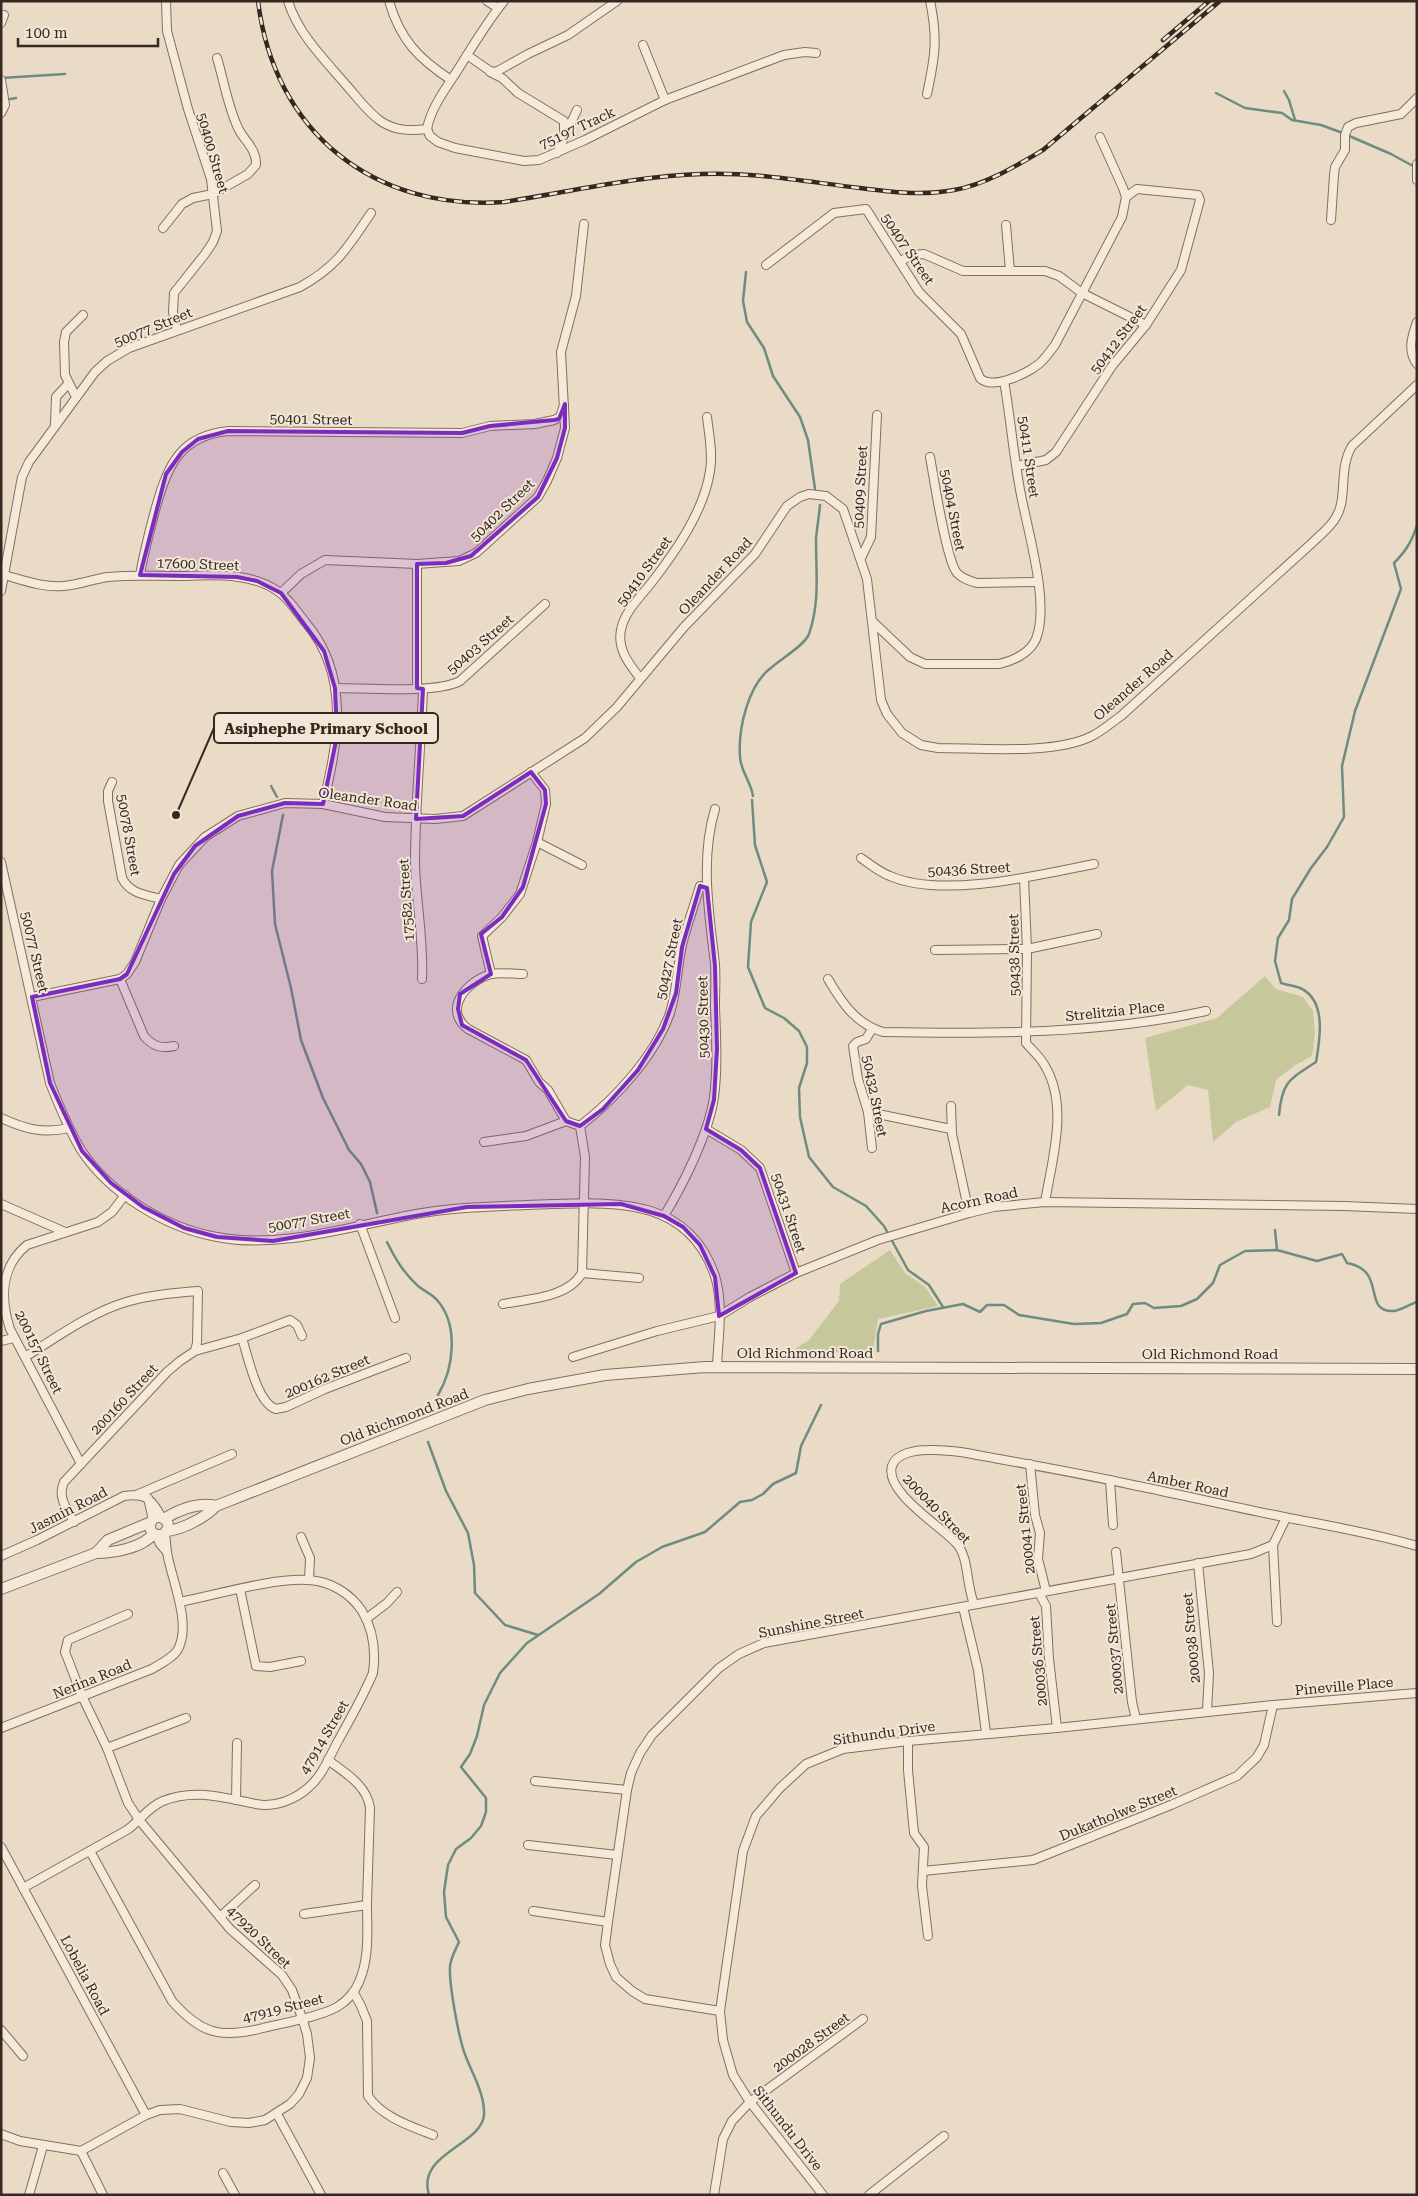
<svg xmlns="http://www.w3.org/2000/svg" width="1418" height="2196" viewBox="0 0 1418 2196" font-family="'Roboto Serif',serif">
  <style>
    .green { fill: #c7c79c }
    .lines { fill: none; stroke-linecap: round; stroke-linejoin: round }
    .stream { stroke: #6f8c81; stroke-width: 2.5 }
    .minor-casing { stroke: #846e5e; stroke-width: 10 }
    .tertiary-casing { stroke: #846e5e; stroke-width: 12 }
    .minor { stroke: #f5eada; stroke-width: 8 }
    .tertiary { stroke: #f5eada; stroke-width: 10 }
    .rail-casing { stroke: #362820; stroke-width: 4.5 }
    .rail { stroke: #f2e7d6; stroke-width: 2.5; stroke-dasharray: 8; stroke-linecap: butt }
    .marked { fill: #7b2cbf; fill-opacity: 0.2; stroke: #7b2cbf; stroke-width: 4; stroke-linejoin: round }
    .labels { text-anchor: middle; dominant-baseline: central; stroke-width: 4; stroke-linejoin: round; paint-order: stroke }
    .street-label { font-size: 14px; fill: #362820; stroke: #f2e7d6 }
    .leader { fill: none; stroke: #362820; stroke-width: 2 }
    .callout-dot { fill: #362820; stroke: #f2e7d6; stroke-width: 2 }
    .callout { fill: #f2e7d6; stroke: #362820; stroke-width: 2 }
    .callout-label { font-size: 15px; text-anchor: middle; font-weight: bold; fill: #362820 }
  </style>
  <rect width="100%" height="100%" fill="#eadbc7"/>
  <g class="green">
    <path d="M 1265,976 L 1276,989 L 1303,997 L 1313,1011 L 1315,1034 L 1312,1056 L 1294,1066 L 1276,1080 L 1270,1107 L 1236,1122 L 1213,1142 L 1208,1090 L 1188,1085 L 1156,1111 L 1145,1038 L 1217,1018 Z"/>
    <path d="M 890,1250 L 905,1273 L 925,1287 L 938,1306 L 878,1319 L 873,1350 L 822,1353 L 795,1349 L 809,1340 L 839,1301 L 840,1284 Z"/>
  </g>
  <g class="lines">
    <g class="stream">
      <path d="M 1,78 L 65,74"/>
      <path d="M 1284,91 L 1289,100 L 1295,120"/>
      <path d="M 1216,93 L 1245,108 L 1282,113 L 1292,120 L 1321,125 L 1340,132 L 1391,154 L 1413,166"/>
      <path d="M 5,100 L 16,98"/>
      <path d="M 746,272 L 743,301 L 747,322 L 764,348 L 773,376 L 800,417 L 808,440 L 815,489"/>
      <path d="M 271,786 L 277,797"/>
      <path d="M 753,796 C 751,782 741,772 740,757 C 738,729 748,684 772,667 C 781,659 805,645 809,634 C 820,603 816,572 816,539 C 817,528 819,516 820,505"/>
      <path d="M 752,800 L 755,845 L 767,882 L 751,922 L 748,967 L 765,1008 L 784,1018 L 799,1031 L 807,1047 L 807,1063 L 799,1088 L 800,1117 L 809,1157 L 833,1187 L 866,1206 L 884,1226 L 908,1270 L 929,1285 L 943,1307"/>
      <path d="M 283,815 L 272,871 L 275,924 L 291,988 L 301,1040 L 323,1098 L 349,1150 L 361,1164 L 370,1182 L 377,1213"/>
      <path d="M 1279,1115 C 1282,1081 1290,1079 1316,1062 C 1320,1039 1327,1000 1300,988 C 1295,986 1287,985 1281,983 L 1275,961 L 1278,938 L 1289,920 L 1292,899 L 1311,868 L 1327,847 L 1344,817 L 1342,766 L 1355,711 L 1401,589 L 1394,563 C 1406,551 1412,541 1417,525"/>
      <path d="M 1275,1230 L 1277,1250"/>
      <path d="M 387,1242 C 396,1260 403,1272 418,1286 C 424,1291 432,1294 437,1300 C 459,1325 454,1368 438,1395"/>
      <path d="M 878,1351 L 878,1334 L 881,1324 L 926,1311 L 963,1304 L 980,1312 L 987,1305 L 1004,1305 L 1019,1315 L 1074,1324 L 1101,1323 L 1127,1314 L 1133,1304 L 1145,1303 L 1154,1308 L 1181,1306 L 1197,1299 L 1213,1283 L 1220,1265 L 1245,1251 L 1277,1250 L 1317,1261 L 1342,1254 L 1347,1263 C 1388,1270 1361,1313 1394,1311 C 1401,1310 1410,1304 1417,1302"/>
      <path d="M 428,1442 L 446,1491 L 468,1533 L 474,1565 L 475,1593 L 505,1625 L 538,1635"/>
      <path d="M 429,2195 C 416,2153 481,2146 484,2115 C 485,2095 473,2075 466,2057 C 459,2041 449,1984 450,1967 C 450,1959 456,1949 459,1942 L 446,1917 L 444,1892 L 448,1865 L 456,1849 L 471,1838 L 481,1826 L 486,1812 L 486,1798 L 461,1767 L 470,1754 L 477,1736 L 484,1705 L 500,1673 L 527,1643 L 599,1594 L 636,1562 L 662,1547 L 705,1532 L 740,1502 L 752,1500 L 763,1494 L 773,1484 L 796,1473 L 801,1446 L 821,1405"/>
    </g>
    <defs>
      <g id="minor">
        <path d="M 166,1 L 167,31 L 188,109 L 211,179 L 217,231 L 213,242 L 205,254 L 174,293 L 173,312 L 177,330"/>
        <path d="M 288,1 C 298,34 325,60 347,86 C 358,98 368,113 382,122 C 396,131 411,131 427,129"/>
        <path d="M 389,1 C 400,40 419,59 451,80"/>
        <path d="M 487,1 L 498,8"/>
        <path d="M 1,23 L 4,15"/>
        <path d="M 643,45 L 665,100"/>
        <path d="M 467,55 L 490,71 L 496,72 L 528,54 L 568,35 L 617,1"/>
        <path d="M 490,72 L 502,78 L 518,93 L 564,121 L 564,138"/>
        <path d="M 1,80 L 5,105 L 1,113"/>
        <path d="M 927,94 C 935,57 938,38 930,1"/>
        <path d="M 427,129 L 430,136 L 438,142 L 455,148 L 524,161 L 539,160 L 585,140 L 665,100 L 784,55 L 805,52 L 816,53"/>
        <path d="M 427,129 C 431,107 447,87 459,68 C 473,45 487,22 504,1"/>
        <path d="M 557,153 L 577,110"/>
        <path d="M 1417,164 L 1417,180"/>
        <path d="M 1331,220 L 1334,175 L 1335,167 L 1345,150 L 1345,135 L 1348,127 L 1356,123 L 1401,114 L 1417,98"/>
        <path d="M 1006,225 L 1010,271"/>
        <path d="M 163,228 L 182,204 L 193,198 L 213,194 L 248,174 L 256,165 C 257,150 245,141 239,130 C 228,108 224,81 217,58"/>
        <path d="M 900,261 L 913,255 L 924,254 L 963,271 L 1045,271 L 1059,276 L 1082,293 L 1146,325"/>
        <path d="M 766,265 L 834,213 L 866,209 L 919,292 L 961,334 L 980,378 C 992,391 1032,372 1042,361 C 1047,356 1051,350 1055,345 L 1122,217 L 1126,197 L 1123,188 L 1100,137"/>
        <path d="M 1417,322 C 1412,336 1407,351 1417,364"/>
        <path d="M 76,397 L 65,375 L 64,342 L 66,332 L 83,315"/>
        <path d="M 55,424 L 56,397 L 68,384"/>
        <path d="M 930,457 C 934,478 946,560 957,573 C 963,579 970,581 977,583 L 1037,582"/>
        <path d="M 1017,466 L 1046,460 L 1056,452 L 1112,366 L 1146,325 L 1181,270 L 1200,200 L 1198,195 L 1137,189 L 1126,197"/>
        <path d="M 861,558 L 871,537 L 877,415"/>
        <path d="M 417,564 L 417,688"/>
        <path d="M 4,575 C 23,580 44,588 63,586 C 79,585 93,579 108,577 C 130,575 150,576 172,576 C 207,576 249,570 279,592 C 289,599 298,613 306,623 C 351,676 338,743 323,804"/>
        <path d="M 140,575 C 144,552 150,529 156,507 C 168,465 180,436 228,431 L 462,433 L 490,426 L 535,424 L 554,420 L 560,417 L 564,405"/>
        <path d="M 1,591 L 19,493 L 22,477 L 29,462 L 95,372 L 107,361 L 129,348 L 300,287 C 338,266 348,247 371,213"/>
        <path d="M 281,593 L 301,574 L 325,560 L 417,564 L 459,561 L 476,553 L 538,497 L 547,481 L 557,458 L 565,428 L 561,352 L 576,296 L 584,224"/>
        <path d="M 872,621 L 910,657 L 925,664 L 999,664 C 1013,661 1030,653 1036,639 C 1051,602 1025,523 1019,484 C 1013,450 1010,415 1004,381"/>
        <path d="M 640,678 C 629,664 617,649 621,630 C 624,612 641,596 652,582 C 676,551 704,511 710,471 C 713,454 709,434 707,417"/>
        <path d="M 335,688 C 365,688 436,694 460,681 L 545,604"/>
        <path d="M 112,782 L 108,791 L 108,801 L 122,878 C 130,894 146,895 161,899"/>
        <path d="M 537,842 L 582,865"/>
        <path d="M 861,858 C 870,864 879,872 890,876 C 942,899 1039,875 1094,864"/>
        <path d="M 1,862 L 50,1083 C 59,1106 68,1128 81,1150 C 110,1194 166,1228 217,1237 C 282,1250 357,1224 422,1213 C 465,1206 509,1206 552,1204 C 619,1202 689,1199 715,1276 C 724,1305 718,1338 717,1367"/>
        <path d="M 1024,878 L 1027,949 L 1026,1043 C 1032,1050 1041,1058 1045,1066 C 1069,1106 1052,1160 1045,1202"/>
        <path d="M 935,950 L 1027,949 L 1097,934"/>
        <path d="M 491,974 L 482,936 L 502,917 L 520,894 L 537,842 L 546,804 L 545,790 L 531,772"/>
        <path d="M 523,974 C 513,974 500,972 491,974 C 467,981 442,1009 468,1029 L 526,1060 L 539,1082 L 548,1090 L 566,1121 L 580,1126"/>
        <path d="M 120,979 L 144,1036 C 153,1046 160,1049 174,1046"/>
        <path d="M 422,979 C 424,940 416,903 415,864 C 415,806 421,747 423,689"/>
        <path d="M 828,979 C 842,1003 856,1024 883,1032 C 990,1034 1101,1034 1206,1011"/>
        <path d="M 32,997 L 120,979 L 127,974 L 135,962 L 161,899 L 179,865 L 205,837 L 238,816 L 285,803 L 323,804 L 385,817 L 435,819 L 463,816 L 585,738 L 617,707 L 684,627 L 755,554 L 787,506 L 800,497 L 809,494 L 826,496 L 843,509 L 867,579 L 881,700 L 887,714 L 902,733 L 921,745 L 938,748 C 980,748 1055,755 1092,736 C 1102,731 1111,723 1121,716 L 1312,543 C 1320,535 1331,527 1336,517 C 1348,498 1338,469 1352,446 L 1417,385"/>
        <path d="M 872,1029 L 866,1039 L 857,1042 L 853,1046 L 858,1079 L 868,1112 L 872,1148"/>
        <path d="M 951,1106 L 952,1134 L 969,1213"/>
        <path d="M 868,1112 L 951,1129"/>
        <path d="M 1,1118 C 25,1129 43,1134 69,1128"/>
        <path d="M 580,1126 C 616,1098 655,1056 670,1013 C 677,991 677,968 682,945 C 687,925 694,906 700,886 L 707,888"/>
        <path d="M 706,1129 L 741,1150 L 760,1168 L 796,1273"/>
        <path d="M 484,1142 L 526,1136 L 566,1121"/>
        <path d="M 1,1204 L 65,1232"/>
        <path d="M 664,1216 C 683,1185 709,1133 714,1097 C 718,1067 716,1036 715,1006 C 715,992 716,978 715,964 C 709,913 700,859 715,809"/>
        <path d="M 360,1224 L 395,1318"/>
        <path d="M 582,1273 L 639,1278"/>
        <path d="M 503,1304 C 528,1299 568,1298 582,1273 L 585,1157 L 580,1126"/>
        <path d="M 242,1338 C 248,1356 257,1403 276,1409 L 286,1407 L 325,1389 L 406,1358"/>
        <path d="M 1,1341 L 14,1338"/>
        <path d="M 195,1351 L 242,1338 L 290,1320 L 297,1325 L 302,1336"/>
        <path d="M 25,1357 C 57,1337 90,1313 126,1302 C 149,1295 174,1293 198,1291 L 197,1343 L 195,1351 L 180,1361 L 167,1372 L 64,1482 C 57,1497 67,1509 74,1522"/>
        <path d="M 573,1357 L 657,1331 L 719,1316 L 750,1297 L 796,1273 L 878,1240 L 969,1213 L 994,1207 L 1045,1202 L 1344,1206 L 1417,1209"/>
        <path d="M 81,1464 L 10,1329 C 0,1298 1,1266 27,1245 L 98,1222 L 112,1212 L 125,1195"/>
        <path d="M 1030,1464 L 1035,1515 L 1040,1533 L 1038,1559 L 1046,1591"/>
        <path d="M 1110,1480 L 1113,1525"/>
        <path d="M 136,1495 L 232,1454"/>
        <path d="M 148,1498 L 153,1520"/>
        <path d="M 156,1535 L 160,1544 L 166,1551"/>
        <path d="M 301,1537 L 310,1558 L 309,1580"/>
        <path d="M 1273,1545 L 1277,1622"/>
        <path d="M 1116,1552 L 1132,1702 L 1136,1719"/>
        <path d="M 1,1556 L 37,1540 L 124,1496 C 146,1493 152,1499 162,1518"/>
        <path d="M 1198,1563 L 1209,1673 L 1207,1711"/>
        <path d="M 240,1589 L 256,1666 L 270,1667 L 301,1661"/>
        <path d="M 1039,1593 L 1046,1606 L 1049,1659 L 1057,1728"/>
        <path d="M 974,1604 C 966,1584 969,1558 957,1544 C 941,1526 884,1492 892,1466 C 896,1453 916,1450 928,1450 C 952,1449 976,1455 999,1459 C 1044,1467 1088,1475 1133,1485 C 1183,1495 1233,1507 1284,1517 C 1329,1526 1373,1533 1417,1546"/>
        <path d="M 963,1607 L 978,1670 L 986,1733"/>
        <path d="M 366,1619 L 387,1603 L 397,1592"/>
        <path d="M 1,1728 L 152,1669 C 160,1664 171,1659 177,1651 C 193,1625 171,1579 167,1552 C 166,1546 166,1539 165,1533"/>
        <path d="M 908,1741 L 908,1770 L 914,1833 L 924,1847 L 922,1886 L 928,1936"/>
        <path d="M 107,1748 L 186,1718"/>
        <path d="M 535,1781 L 627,1790"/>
        <path d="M 236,1800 L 237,1743"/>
        <path d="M 528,1845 L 617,1855"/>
        <path d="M 1,1847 L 146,2115"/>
        <path d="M 90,1851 L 172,2001 C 201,2034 221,2039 263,2028 C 284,2023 319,2017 337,2007 C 346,2002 355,1992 359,1982 C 370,1957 367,1929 367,1903 C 368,1871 369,1840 370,1808 C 367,1785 345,1773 328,1760"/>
        <path d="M 923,1871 L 1033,1860 L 1171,1805 L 1237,1776 L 1257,1757 L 1264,1745 L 1273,1705"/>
        <path d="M 23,1888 L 127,1830 C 140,1821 148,1807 163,1801 C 194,1788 225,1798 256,1804 C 275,1808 296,1799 309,1787 C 322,1776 330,1756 338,1741 C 350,1719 363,1697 373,1673 C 376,1651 374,1631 362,1611 C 350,1593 330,1581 308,1580 C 272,1578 216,1595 180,1602"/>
        <path d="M 533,1911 L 608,1922"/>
        <path d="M 304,1914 L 367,1905"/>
        <path d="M 220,1917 L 255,1885"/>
        <path d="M 354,1993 L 361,2006 L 367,2021 L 368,2096 C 382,2117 410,2126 433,2135"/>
        <path d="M 720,2011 L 645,1999 L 632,1991 L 616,1977 L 610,1964 L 605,1945 L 608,1922 L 627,1790 L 631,1773 L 640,1753 L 652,1735 L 719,1668 L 739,1654 L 764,1643 L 1251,1554 L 1273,1545 L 1286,1518"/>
        <path d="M 1,2030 L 23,2056"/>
        <path d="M 277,2114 L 321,2195"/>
        <path d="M 1,2134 L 20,2141 L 81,2151 L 146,2115 L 160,2110 L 180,2109 L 231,2122 L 249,2123 L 265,2120 L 290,2104 L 299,2094 L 307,2078 L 310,2058 L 307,2034 L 302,2018 L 292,1990 L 282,1975 L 230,1929 L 140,1821 L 128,1803 L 107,1748 L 82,1696 L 69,1662 L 65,1652 L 68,1640 L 128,1614"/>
        <path d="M 81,2151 L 103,2195"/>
        <path d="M 223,2173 L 235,2195"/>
        <path d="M 29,2195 L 43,2146"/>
        <path d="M 714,2195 L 723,2139 L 732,2121 L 750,2102 L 863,2019"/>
        <path d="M 823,2195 L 750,2102 L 733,2075 L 723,2040 L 720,2011 L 743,1851 L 756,1816 L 780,1788 L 806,1764 L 843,1749 L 908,1741 L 1057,1728 L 1273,1705 L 1417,1693"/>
        <path d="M 869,2195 L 944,2136"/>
      </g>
      <g id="tertiary">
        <circle cx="159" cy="1526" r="9"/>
        <path d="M 164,1519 C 180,1509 198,1502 216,1506"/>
        <path d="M 166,1531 C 182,1530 206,1517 216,1506 L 485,1400 L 528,1389 L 605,1375 L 705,1367 L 1417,1369"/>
        <path d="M 96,1553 L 108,1540 L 151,1522"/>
        <path d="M 1,1589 L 96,1553 C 113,1553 143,1548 153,1534"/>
      </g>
    </defs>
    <use href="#minor" class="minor-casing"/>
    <use href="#tertiary" class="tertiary-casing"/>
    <use href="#minor" class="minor"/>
    <use href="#tertiary" class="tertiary"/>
    <defs>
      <g id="rail">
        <path d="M 258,1 C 274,132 373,211 504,202 C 569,192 636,176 702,174 C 755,172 808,182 860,188 C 891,192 922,196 954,190 C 985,185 1016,166 1043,150 L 1220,1"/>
        <path d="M 1163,40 L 1209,1"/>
      </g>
    </defs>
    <use href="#rail" class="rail-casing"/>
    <use href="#rail" class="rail"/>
  </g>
  <path class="marked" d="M 565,404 L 565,428 L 557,458 L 538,497 L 471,556 L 446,563 L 417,564 L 417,688 L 423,689 L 416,819 L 463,816 L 531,772 L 545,790 L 546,804 L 523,887 L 502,917 L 481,934 L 491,974 L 460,994 L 458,1009 L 462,1025 L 526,1060 L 566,1121 L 580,1126 L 603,1109 L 638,1070 L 663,1029 L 676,993 L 682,947 L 700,886 L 707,888 L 715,966 L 717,1049 L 714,1100 L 706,1129 L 741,1150 L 760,1168 L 796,1273 L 719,1316 L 715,1277 L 700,1245 L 683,1227 L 664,1216 L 621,1204 L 467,1207 L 273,1241 L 217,1237 L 184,1228 L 143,1207 L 111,1183 L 82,1151 L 50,1083 L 32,997 L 120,979 L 127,974 L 174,874 L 195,846 L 238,816 L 285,803 L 323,804 L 337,736 L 335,688 L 324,651 L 281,593 L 257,581 L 237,577 L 140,575 L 166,474 L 182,452 L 198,439 L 228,431 L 462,433 L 490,426 L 554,420 L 559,419 Z"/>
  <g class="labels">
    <g class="street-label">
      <text transform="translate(577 128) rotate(-25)">75197 Track</text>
      <text transform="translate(213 153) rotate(74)">50400 Street</text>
      <text transform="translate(908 249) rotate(56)">50407 Street</text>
      <text transform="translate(153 327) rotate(-22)">50077 Street</text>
      <text transform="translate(1118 339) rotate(-53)">50412 Street</text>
      <text transform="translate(311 419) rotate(1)">50401 Street</text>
      <text transform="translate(1029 457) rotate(82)">50411 Street</text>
      <text transform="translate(860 487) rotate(-87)">50409 Street</text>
      <text transform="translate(502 510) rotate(-44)">50402 Street</text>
      <text transform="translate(953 510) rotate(79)">50404 Street</text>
      <text transform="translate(198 564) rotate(2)">17600 Street</text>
      <text transform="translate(644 571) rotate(-54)">50410 Street</text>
      <text transform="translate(715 576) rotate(-47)">Oleander Road</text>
      <text transform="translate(480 644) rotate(-41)">50403 Street</text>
      <text transform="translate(1133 685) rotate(-41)">Oleander Road</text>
      <text transform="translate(368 799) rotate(8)">Oleander Road</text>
      <text transform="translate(129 835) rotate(80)">50078 Street</text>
      <text transform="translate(969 869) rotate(-3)">50436 Street</text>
      <text transform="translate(406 900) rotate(-94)">17582 Street</text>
      <text transform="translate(35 952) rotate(77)">50077 Street</text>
      <text transform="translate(1014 955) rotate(-91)">50438 Street</text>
      <text transform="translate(669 959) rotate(-78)">50427 Street</text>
      <text transform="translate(1115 1011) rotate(-6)">Strelitzia Place</text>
      <text transform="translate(703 1017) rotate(-91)">50430 Street</text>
      <text transform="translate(875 1096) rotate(79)">50432 Street</text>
      <text transform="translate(979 1200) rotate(-12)">Acorn Road</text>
      <text transform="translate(789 1213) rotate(72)">50431 Street</text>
      <text transform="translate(309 1220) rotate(-10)">50077 Street</text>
      <text transform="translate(39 1352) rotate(64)">200157 Street</text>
      <text x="805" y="1353">Old Richmond Road</text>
      <text x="1210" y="1354">Old Richmond Road</text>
      <text transform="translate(327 1376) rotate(-23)">200162 Street</text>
      <text transform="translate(124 1399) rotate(-47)">200160 Street</text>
      <text transform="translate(404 1417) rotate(-21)">Old Richmond Road</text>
      <text transform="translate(1188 1484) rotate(12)">Amber Road</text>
      <text transform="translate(937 1509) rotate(46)">200040 Street</text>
      <text transform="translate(68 1510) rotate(-27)">Jasmin Road</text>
      <text transform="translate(1025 1529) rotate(-96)">200041 Street</text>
      <text transform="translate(811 1623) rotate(-11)">Sunshine Street</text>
      <text transform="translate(1191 1638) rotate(-95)">200038 Street</text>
      <text transform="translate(1114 1649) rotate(-95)">200037 Street</text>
      <text transform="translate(1038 1661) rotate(-95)">200036 Street</text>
      <text transform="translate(92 1679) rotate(-22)">Nerina Road</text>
      <text transform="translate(1344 1686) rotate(-5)">Pineville Place</text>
      <text transform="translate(884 1733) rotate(-8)">Sithundu Drive</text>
      <text transform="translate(324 1737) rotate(-60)">47914 Street</text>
      <text transform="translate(1118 1813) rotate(-22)">Dukatholwe Street</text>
      <text transform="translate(259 1937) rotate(44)">47920 Street</text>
      <text transform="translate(85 1975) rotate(62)">Lobelia Road</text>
      <text transform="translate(283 2008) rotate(-14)">47919 Street</text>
      <text transform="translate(811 2042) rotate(-36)">200028 Street</text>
      <text transform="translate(788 2128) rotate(52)">Sithundu Drive</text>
    </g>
  </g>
  <path class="leader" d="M176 815L214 728"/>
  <circle class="callout-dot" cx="176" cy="815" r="5"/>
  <rect class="callout" x="214" y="713" width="224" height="30" rx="5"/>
  <g class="callout-label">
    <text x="326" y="734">Asiphephe Primary School</text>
  </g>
  <rect width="1418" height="2196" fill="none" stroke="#362820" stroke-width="5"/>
  <path d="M18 38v8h140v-8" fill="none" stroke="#362820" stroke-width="2.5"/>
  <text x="25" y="38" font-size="15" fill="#362820" stroke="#f2e7d6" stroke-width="4" paint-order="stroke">100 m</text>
</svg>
